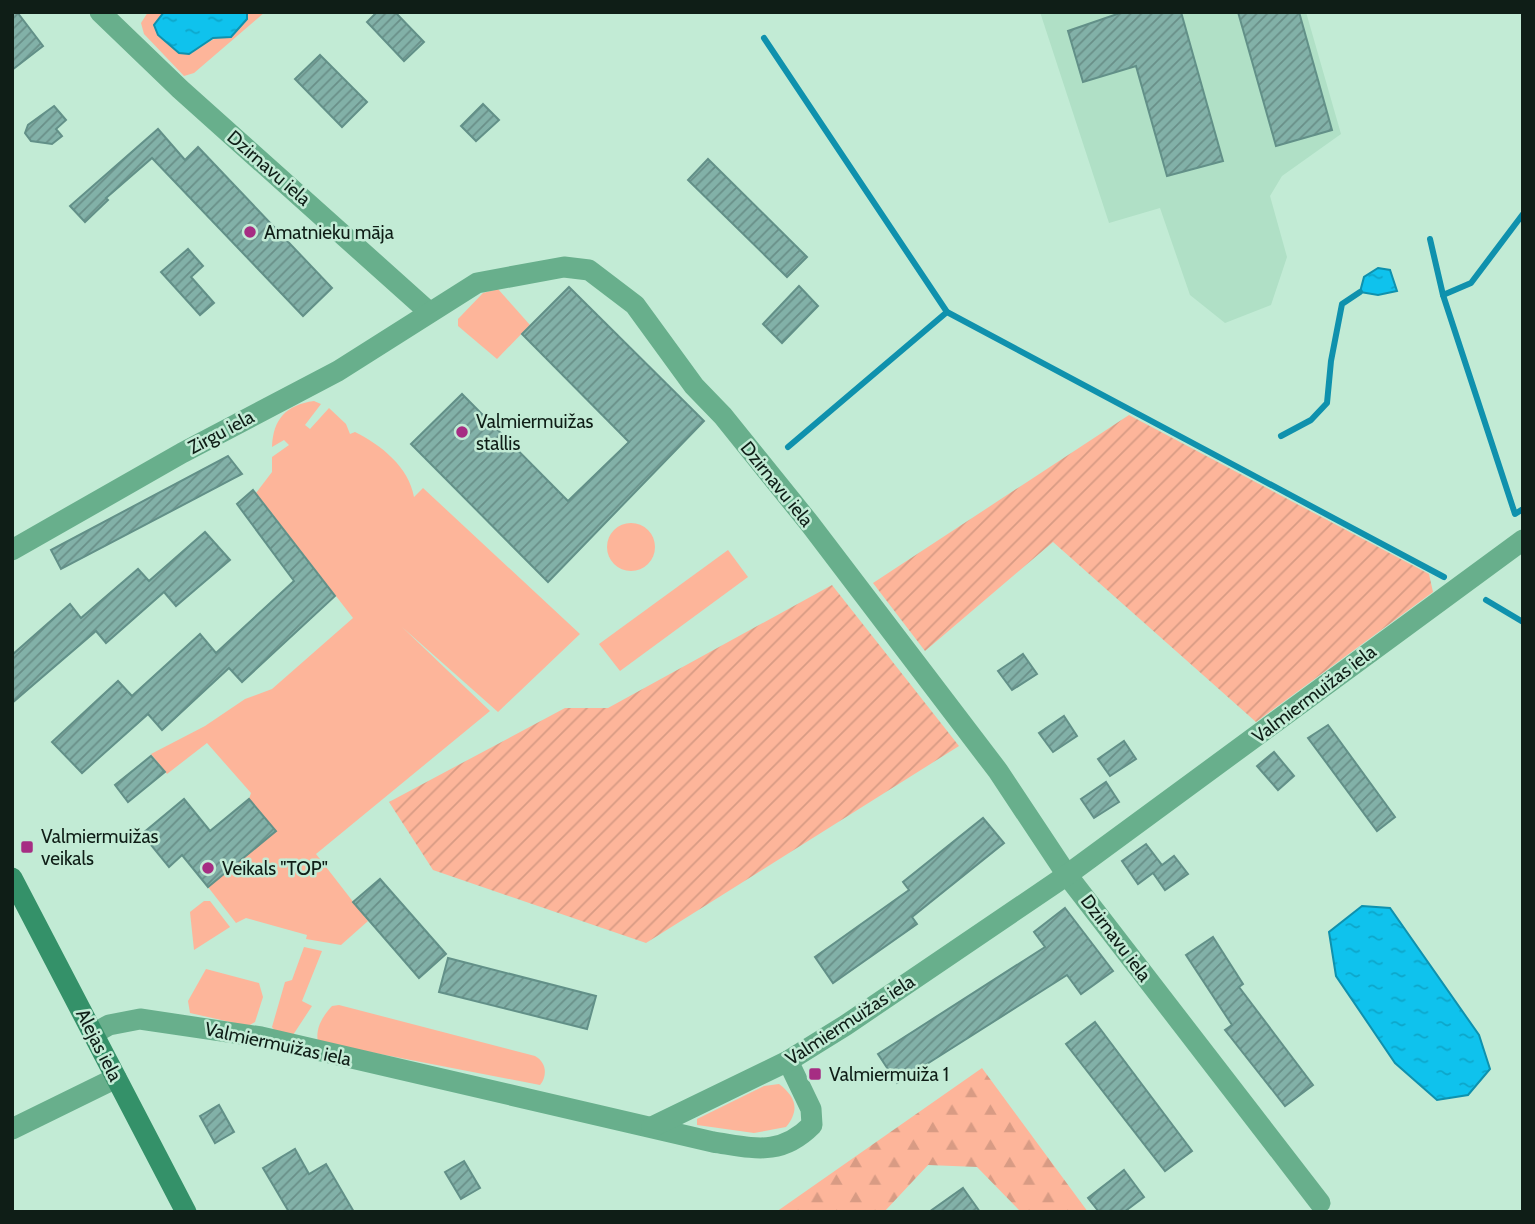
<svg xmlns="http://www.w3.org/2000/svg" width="1535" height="1224" viewBox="0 0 1535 1224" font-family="Cabin,sans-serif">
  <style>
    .built { fill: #b0e0c6 }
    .grass { fill: #fdb59a }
    .forest { fill: url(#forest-firs) }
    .garden { fill: url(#garden-furrows) }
    .water { fill: url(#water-ripples); stroke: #0f91ad; stroke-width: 2 }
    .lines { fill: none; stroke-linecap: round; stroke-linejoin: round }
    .stream { stroke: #0f91ad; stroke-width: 6 }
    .building { fill: url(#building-hatch); stroke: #629088; stroke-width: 2 }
    .minor { stroke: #68af8c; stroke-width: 21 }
    .secondary { stroke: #349169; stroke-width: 21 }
    .poi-dot { fill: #a62d83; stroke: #c2ebd5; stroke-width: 2.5 }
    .labels { text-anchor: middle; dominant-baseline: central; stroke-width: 5; stroke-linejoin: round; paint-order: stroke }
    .street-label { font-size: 19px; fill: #0f1e17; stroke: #c2ebd5 }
    .poi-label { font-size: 19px; fill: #0f1e17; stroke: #c2ebd5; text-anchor: start }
  </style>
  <defs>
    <pattern id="forest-firs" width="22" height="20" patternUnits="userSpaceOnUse" patternTransform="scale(1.75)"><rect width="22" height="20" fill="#fdb59a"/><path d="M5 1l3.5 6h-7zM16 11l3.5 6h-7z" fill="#d89b84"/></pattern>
    <pattern id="garden-furrows" width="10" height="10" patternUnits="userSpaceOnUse" patternTransform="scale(1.75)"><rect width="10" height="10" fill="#fdb59a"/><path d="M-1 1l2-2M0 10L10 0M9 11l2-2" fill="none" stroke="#d89b84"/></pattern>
    <pattern id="water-ripples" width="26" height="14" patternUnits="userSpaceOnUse" patternTransform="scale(1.75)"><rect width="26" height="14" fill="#0fc2ed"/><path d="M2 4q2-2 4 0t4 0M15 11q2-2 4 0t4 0" fill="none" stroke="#0da6ca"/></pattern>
    <pattern id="building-hatch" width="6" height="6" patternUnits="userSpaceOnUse" patternTransform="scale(1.75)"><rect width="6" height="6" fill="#82b1a8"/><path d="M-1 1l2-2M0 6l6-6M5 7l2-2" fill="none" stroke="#698f88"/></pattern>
  </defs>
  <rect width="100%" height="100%" fill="#c2ebd5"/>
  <path class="built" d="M 1040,12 L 1306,12 L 1341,134 L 1282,176 L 1270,196 L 1287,257 L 1271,305 L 1225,323 L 1190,295 L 1160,208 L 1109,223 Z"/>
  <g class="grass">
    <path d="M 148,12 L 164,12 L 154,25 L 189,54 L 247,19 L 247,12 L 265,12 L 194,73 L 184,76 L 144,34 L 141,23 Z"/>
    <path d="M 498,289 L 530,325 L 497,359 L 458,326 L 458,319 L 483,293 Z"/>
    <path d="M 314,401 L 321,404 L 305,425 L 310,429 L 329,408 L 346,424 L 350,434 L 355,432 C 381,445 409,467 414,497 L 423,488 L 580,634 L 498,712 L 402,627 L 490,711 L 316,854 L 368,921 L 341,945 L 306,939 L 307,935 L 246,918 L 236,923 L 208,887 L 276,831 L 249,799 L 251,793 L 207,743 L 167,774 L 151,754 L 205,726 L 245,699 L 272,689 L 353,618 L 256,493 L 272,472 L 272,457 L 289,445 L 284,440 L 272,447 C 273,419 286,405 314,401 Z"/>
    <circle cx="631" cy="547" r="24"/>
    <path d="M 728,550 L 748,577 L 620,671 L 599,644 Z"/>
    <path d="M 204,901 L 210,901 L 230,927 L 194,950 L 190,912 Z"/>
    <path d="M 304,947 L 322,951 L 302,1001 L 312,1006 L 293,1035 L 276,1032 L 272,1027 L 285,982 L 292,980 Z"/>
    <path d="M 206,969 L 259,983 L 263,997 L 255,1022 L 248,1026 L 190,1013 L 188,1001 Z"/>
    <path d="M 339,1005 L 535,1056 C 546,1062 548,1075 540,1085 L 318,1042 C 315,1028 323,1016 332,1006 Z"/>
    <path d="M 779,1084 C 796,1097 800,1110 786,1127 L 754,1133 L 697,1125 L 697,1119 L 764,1086 Z"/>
  </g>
  <path class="forest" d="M 982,1068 L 1088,1212 L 1021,1212 L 977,1167 L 928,1165 L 884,1212 L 776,1212 Z"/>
  <g class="garden">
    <path d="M 1129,415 L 1429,574 L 1433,592 L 1256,722 L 1053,542 L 925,651 L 873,583 Z"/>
    <path d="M 832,585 L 959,746 L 646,943 L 433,870 L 389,802 L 565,708 L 608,708 Z"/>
  </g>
  <g class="water">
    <path d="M 164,12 L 247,12 L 247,19 L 231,37 L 213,38 L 189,54 L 179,53 L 158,35 L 154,25 Z"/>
    <path d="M 1378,268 L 1390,270 L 1397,291 L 1378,295 L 1360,292 L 1364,277 Z"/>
    <path d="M 1362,906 L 1390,908 L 1479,1035 L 1490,1069 L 1468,1095 L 1437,1100 L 1395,1063 L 1336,976 L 1329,932 Z"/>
  </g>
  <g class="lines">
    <g class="stream">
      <path d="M 764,38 L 947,312 L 1444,577"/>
      <path d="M 1430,239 L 1443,295 L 1515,514 L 1523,509"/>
      <path d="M 1443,295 L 1471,283 L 1523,214"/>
      <path d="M 1281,436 L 1311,420 L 1327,403 L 1331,361 L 1342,304 L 1360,292"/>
      <path d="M 788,447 L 947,312"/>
      <path d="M 1486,600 L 1523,622"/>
    </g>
  </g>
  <g class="building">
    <path d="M 12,12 L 17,12 L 43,46 L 12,70 Z"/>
    <path d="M 377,12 L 395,12 L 424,42 L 404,61 L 367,22 Z"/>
    <path d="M 1123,12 L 1181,12 L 1223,161 L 1167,176 L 1136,66 L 1083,82 L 1068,31 Z"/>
    <path d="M 1238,12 L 1299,12 L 1332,130 L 1276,146 Z"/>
    <path d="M 320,55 L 367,102 L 342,127 L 295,79 Z"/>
    <path d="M 483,104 L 499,120 L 476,141 L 461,126 Z"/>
    <path d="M 54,106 L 66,120 L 56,129 L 62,136 L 52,144 L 31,141 L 25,133 L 28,125 Z"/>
    <path d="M 158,129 L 185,160 L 198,147 L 332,288 L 303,316 L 152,158 L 106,198 L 108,200 L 85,222 L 70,206 Z"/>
    <path d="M 708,159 L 807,257 L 787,277 L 688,180 Z"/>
    <path d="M 188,249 L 203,266 L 191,277 L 214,303 L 200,315 L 161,272 Z"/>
    <path d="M 799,286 L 818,306 L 782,343 L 763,324 Z"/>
    <path d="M 569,287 L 704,421 L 548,582 L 411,444 L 462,394 L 568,501 L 629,442 L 522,334 Z"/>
    <path d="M 228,456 L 242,474 L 61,569 L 51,550 Z"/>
    <path d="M 253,490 L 335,596 L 242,682 L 229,668 L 162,730 L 148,714 L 82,773 L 52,742 L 118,681 L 132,696 L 200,634 L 216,653 L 294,581 L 237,504 Z"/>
    <path d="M 205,532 L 230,560 L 176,606 L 164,592 L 106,643 L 96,631 L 12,703 L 12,655 L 70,604 L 81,618 L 138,569 L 149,581 Z"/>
    <path d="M 1023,654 L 1037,674 L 1012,690 L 998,671 Z"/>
    <path d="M 1064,716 L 1077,736 L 1053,752 L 1039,733 Z"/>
    <path d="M 1328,725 L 1395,817 L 1377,831 L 1308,738 Z"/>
    <path d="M 1124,741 L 1136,759 L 1110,776 L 1098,759 Z"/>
    <path d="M 1274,752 L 1294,776 L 1278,790 L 1257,766 Z"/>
    <path d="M 151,756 L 165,772 L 128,802 L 115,785 Z"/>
    <path d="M 1106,782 L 1119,802 L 1094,818 L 1081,799 Z"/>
    <path d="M 184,799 L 210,831 L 249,799 L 276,831 L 208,887 L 182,855 L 169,867 L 142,834 Z"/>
    <path d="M 983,818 L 1004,843 L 912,917 L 917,924 L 833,983 L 815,957 L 909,890 L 903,882 Z"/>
    <path d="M 1146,844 L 1162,865 L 1174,856 L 1188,874 L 1165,890 L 1153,873 L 1138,884 L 1122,861 Z"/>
    <path d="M 380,879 L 446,954 L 419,978 L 353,902 Z"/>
    <path d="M 1065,908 L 1113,971 L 1081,994 L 1067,975 L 897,1083 L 878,1054 L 1045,947 L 1034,932 Z"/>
    <path d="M 1213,937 L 1243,984 L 1239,987 L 1313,1085 L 1285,1106 L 1225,1030 L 1232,1025 L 1186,955 Z"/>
    <path d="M 448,958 L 596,996 L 587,1029 L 439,992 Z"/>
    <path d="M 1095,1022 L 1192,1151 L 1165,1171 L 1066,1044 Z"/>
    <path d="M 219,1105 L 234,1132 L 215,1143 L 200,1116 Z"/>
    <path d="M 295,1149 L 309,1174 L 326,1164 L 354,1212 L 289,1212 L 263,1168 Z"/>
    <path d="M 464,1161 L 480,1188 L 461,1199 L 445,1172 Z"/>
    <path d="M 1124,1170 L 1144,1197 L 1124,1212 L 1099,1212 L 1088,1198 Z"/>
    <path d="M 963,1188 L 980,1212 L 929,1212 Z"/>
  </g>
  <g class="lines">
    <g class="minor">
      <path d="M 100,12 L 180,89 L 429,312"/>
      <path d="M 12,550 L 182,453 L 338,371 L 477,283 L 564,267 L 589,270 L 635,305 L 694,386 L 723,416 L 810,524 L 998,771 L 1067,875 L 1320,1203"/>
      <path d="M 95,1033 L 109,1025 L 140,1019 L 261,1037 L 713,1142 C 754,1148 780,1157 812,1125 L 811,1109 L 788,1061"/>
      <path d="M 652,1127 L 788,1061 L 846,1025 L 1067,875 L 1523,540"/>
      <path d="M 12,1129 L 116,1078"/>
    </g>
    <path class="secondary" d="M 12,878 L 186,1212"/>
  </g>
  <g class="poi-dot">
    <circle cx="250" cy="232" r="7"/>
    <circle cx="462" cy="432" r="7"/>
    <rect x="20" y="840" width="14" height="14" rx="3.5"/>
    <circle cx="208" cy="868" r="7"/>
    <rect x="808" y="1067" width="14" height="14" rx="3.5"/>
  </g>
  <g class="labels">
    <g class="street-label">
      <text transform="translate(269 168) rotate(41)">Dzirnavu iela</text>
      <text transform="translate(221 432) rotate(-28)">Zirgu iela</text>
      <text transform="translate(777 484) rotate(51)">Dzirnavu iela</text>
      <text transform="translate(1314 694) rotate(-37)">Valmiermuižas iela</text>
      <text transform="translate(1116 938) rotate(53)">Dzirnavu iela</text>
      <text transform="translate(850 1020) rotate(-33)">Valmiermuižas iela</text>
      <text transform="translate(278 1044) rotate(12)">Valmiermuižas iela</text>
      <text transform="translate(99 1045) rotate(63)">Alejas iela</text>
    </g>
    <g class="poi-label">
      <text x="264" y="232">Amatnieku māja</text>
      <text x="476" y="421">Valmiermuižas<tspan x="476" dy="22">stallis</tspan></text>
      <text x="41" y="836">Valmiermuižas<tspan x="41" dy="22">veikals</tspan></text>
      <text x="222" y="868">Veikals "TOP"</text>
      <text x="829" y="1074">Valmiermuiža 1</text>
    </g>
  </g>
  <rect width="1535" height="1224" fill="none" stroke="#0f1e17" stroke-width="28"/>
</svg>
